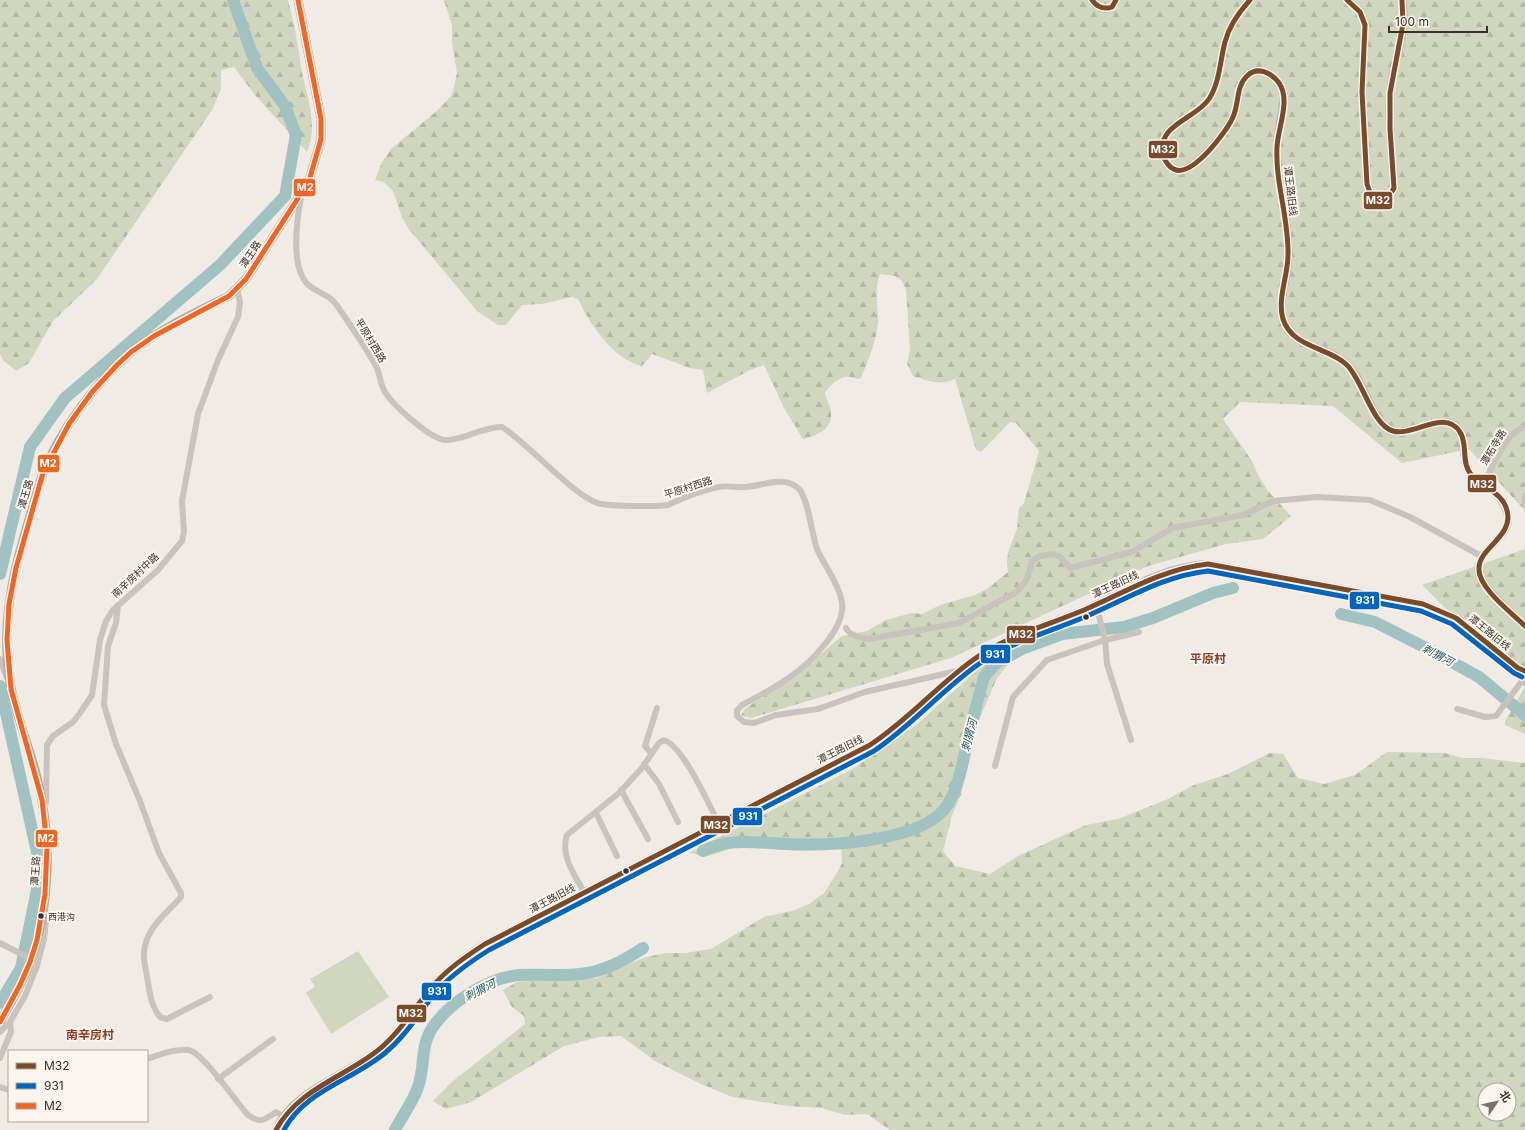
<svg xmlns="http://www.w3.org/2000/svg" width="1525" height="1130" viewBox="0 0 1525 1130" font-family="Inter,'Noto Sans SC',sans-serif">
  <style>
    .forest { fill: url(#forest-firs); fill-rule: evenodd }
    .pitch { fill: #d1d6bf }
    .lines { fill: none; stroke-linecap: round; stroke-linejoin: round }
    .river { stroke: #a1c2c1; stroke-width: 12 }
    .minor { stroke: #c9c3be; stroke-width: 6 }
    .major { stroke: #b8b1ad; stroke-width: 8 }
    .highway { stroke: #afaaa4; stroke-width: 9 }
    .bus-1-casing { stroke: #fbf5ee; stroke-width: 8 }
    .bus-2-casing { stroke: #fbf5ee; stroke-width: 8 }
    .bus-3-casing { stroke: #fbf5ee; stroke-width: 8 }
    .bus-1 { stroke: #7a4b2a; stroke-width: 5 }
    .bus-2 { stroke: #0065bd; stroke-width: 5 }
    .bus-3 { stroke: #f26522; stroke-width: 5 }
    .bus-dot { fill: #3b302b; stroke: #fbf5ee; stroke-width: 1.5 }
    .labels { text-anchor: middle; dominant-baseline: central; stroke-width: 4; stroke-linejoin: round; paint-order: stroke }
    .bus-label { font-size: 9px; fill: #3b302b; stroke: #fbf5ee; text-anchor: start }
    .street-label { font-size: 10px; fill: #3b302b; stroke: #fbf5ee }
    .water-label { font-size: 11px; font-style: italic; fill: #1f5a5e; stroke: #fbf5ee }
    .quarter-label { font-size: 12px; font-weight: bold; fill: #8c3b22; stroke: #fbf5ee }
    .line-badge { stroke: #fbf5ee; stroke-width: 1.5 }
    .badge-label { font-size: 11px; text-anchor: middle; font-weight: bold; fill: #fff }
  </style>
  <defs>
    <pattern id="forest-firs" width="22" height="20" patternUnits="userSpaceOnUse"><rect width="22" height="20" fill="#d1d6bf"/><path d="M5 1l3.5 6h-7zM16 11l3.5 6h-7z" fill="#b4b8a4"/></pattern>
  </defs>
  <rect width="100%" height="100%" fill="#f0ebe5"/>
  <g class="forest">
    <path d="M 0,0 L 288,0 C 294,22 298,44 301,67 C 306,95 319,124 307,152 L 255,95 L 234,67 L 221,70 L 221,89 L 212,110 L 97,279 L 53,321 L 29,363 L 16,371 L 3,360 L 0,354 Z"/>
    <path d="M 444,0 L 1525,0 L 1525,511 L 1469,449 L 1402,463 L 1333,406 L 1240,402 L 1223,419 L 1252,461 L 1259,477 L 1268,491 L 1291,516 L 1263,539 L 1226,544 L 1148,566 L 951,658 L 751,718 L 741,715 L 745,709 L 810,663 L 842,636 L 867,631 L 886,620 L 912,613 L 922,614 L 940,605 L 975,595 L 987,589 L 1008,572 L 1007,562 L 1008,552 L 1017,529 L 1019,508 L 1024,503 L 1039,451 L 1016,423 L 1010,422 L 981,452 L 976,450 L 955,379 C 941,386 928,381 913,376 L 907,364 L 910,349 L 906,289 L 901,280 L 895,276 L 880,274 C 873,294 879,304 878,323 C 876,342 868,361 861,378 L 857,379 C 843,372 834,382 825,392 C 825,399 831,405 831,413 C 833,429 816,436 803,439 L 784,408 L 764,365 L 750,370 L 707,393 L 703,370 L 690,368 L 652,354 L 642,366 C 620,362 598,335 587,316 C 583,311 582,305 578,299 L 572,297 L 542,304 L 522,305 L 506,325 L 498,325 L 477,311 L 408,228 L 402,217 L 393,191 L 384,182 L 375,180 L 382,162 L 392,148 L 438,110 L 452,95 L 457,73 L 452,43 L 452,25 Z"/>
    <path d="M 1525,549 L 1525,734 L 1505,725 L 1505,721 L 1525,687 L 1422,585 Z"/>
    <path d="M 997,654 L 1006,654 L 1011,661 L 997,678 L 973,734 L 961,795 L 952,815 L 943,851 L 955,866 L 990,874 L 1018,856 L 1086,825 L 1118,819 L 1168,799 L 1194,785 L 1228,774 L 1270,753 L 1283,754 L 1298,778 L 1324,784 L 1355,775 L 1387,752 L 1445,753 L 1463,758 L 1482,758 L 1525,763 L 1525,1130 L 890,1130 L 867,1114 L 845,1115 L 822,1108 L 788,1106 L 732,1097 L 699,1083 L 655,1061 L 621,1036 L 599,1037 L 564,1046 L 471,1102 L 446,1109 L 433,1101 L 453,1081 L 525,1024 L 524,1016 L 512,1007 L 503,990 L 517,982 L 546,979 L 571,980 L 597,978 L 643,958 L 666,953 L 685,953 L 711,949 L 764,917 L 792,911 L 809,904 L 824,893 L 837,873 L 842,863 L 841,838 L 814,842 L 785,840 L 761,842 L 735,847 L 709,856 L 689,853 L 854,768 L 915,726 L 976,671 ZM 1485,1090 L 1509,1090 L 1509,1114 L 1485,1114 Z"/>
  </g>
  <path class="pitch" d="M 358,951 L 389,997 L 331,1034 L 306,993 L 315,986 L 310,979 Z"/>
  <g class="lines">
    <g class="river">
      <path d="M 0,574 L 30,447 L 65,398 L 220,265 L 285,196 L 296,135 L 285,106 L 257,68 L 233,0"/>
      <path d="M 1341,614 L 1375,622 L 1430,650 L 1479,677 L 1525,715"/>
      <path d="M 0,686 L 41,870 L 21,968 L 0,1003"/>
      <path d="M 703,851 C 728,837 759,843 786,844 C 826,846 925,843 948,804 C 959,786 962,764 967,744 C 972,721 978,699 984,677 L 996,663 L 1024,648 L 1062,634 L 1124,627 L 1153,618 L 1213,593 L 1233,588"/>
      <path d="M 395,1130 C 402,1116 413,1102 418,1087 C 426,1064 419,1045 435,1024 C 453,1000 489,978 519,975 C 539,974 560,976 580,974 C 603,972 624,961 643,948"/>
    </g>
    <g class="minor">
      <path d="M 301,197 C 297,219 289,272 311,287 C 322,295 329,294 338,307 C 351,326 365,346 376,366 C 380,374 380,384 385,392 C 393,405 431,440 446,440 C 463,441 483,426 502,427 C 527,442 577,500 601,504 C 620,507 641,506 660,506 L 668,505 C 683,498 702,490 719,487 C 728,485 735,488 743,487 C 761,487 784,474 799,489 C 808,498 812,535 817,549 C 824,565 837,581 841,598 C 850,626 808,665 787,679 C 773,689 757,697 742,705 L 737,710 L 737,716 L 744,722 L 754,723 L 776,715 L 818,709 L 865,692 L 957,671"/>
      <path d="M 1485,484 C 1489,471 1510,426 1525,428"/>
      <path d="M 1525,496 L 1525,505"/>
      <path d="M 1096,604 L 1105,640 L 1107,664 L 1131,740"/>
      <path d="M 118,605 L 116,623 L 108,646 L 104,705 L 116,744 L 140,801 L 159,853 L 181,893 L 181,897 C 167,913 146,928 144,952 C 143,962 147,973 148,983 C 150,995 152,1007 160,1017 L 167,1019 L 210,997"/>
      <path d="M 846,628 C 850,636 860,638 869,639 L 959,623 L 1017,592 L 1027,579 L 1032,561 L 1040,556 L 1052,554 L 1060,557 L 1070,568 L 1132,552 L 1172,528 L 1243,515 L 1273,501 L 1317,497 L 1370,500 L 1410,517 L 1483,557"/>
      <path d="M 0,659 L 7,678"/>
      <path d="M 1457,709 L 1485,717 L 1496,716 L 1525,677"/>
      <path d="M 651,753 L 645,746 L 657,708"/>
      <path d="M 644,764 L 659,784 L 678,822"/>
      <path d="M 995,766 L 1013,697 L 1047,660 L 1105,640 L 1139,632"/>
      <path d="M 621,790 L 648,839"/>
      <path d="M 46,802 L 47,745 L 53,736 L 73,722 L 80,713 L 92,695 L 100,640 L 106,621 L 113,610 L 158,570 L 182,541 L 184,532 L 182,501 L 198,414 L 218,360 L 238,317 L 240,302 L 237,289"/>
      <path d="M 596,813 L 617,856"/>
      <path d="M 584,892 C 574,874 560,855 567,835 L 619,793 L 642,768 L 659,743 L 664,740 C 683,746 708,803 718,822"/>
      <path d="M 0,943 L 31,959"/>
      <path d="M 0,1032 L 10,1022"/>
      <path d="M 0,1058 L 11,1032 L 10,1022 L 25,996 L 37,966 L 44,939 L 47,913"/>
      <path d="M 147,1059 C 159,1055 176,1048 189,1050 C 203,1053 236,1102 248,1115 C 261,1124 264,1120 276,1112 L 283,1116"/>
      <path d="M 218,1079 L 273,1039"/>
      <path d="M 0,1087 L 9,1090"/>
    </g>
    <g class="major">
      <path d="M 1092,0 C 1097,8 1104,11 1112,7 L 1116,0"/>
      <path d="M 1250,0 C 1239,12 1229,26 1225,41 C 1220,61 1219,82 1209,99 C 1199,116 1171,122 1165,136 C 1159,147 1162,164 1175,170 C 1191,177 1228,130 1234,115 C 1238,105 1237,90 1243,80 C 1256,58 1284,78 1284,98 C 1282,117 1276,138 1277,157 C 1279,193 1291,229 1288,265 C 1286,285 1274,311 1288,330 C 1302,349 1334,347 1352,370 C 1364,385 1375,425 1392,431 C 1411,437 1448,408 1460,432 C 1467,445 1461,460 1470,473 C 1473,478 1478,480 1483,483 C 1494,490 1506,503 1508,516 C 1511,540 1470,552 1480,577 C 1485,590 1514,615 1525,626"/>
      <path d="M 1347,0 L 1360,12 L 1365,25 L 1362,92 L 1367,184 L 1372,198 L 1380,201 L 1387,200 L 1392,193 L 1394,188 C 1392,157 1388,124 1390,93 C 1392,61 1409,33 1402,0"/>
      <path d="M 276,1130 C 289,1094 343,1076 373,1054 C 397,1037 412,1011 431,988 C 446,970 466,956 485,944 L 870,745 C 909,722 937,686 973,660 C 1003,638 1049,624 1084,610 C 1124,592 1163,566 1208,564 L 1423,604 L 1456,618 L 1518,668 L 1525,671"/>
    </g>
    <path class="highway" d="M 0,1022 C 11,1002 23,983 30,962 C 51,905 52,836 37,777 C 29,745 13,709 9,676 C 2,627 11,580 25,533 C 31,513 36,492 43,473 C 61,429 95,383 131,352 C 160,329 196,312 229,296 L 246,279 L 309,181 L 321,139 L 321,119 L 298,0"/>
    <defs>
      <g id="bus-1">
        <path d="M 1092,0 C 1097,7 1103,10 1112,7 L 1116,0"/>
        <path d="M 1250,0 C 1239,12 1229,26 1225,42 C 1220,60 1220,82 1209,99 C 1196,119 1157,124 1163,154 C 1164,160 1169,168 1176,170 C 1194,175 1227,131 1233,117 C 1239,104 1236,86 1247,76 C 1257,66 1271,72 1279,83 C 1291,100 1278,127 1277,147 C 1275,183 1289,218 1288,255 C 1288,276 1277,299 1283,319 C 1292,348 1329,347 1347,365 C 1363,381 1372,425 1393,431 C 1413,437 1445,408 1460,432 C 1468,444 1461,461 1470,473 C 1481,488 1507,492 1508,517 C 1508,527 1502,534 1496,541 C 1490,548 1479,557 1479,568 C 1477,587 1512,613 1525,626"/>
        <path d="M 1347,0 L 1360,12 L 1365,25 L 1362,92 L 1367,184 L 1372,198 L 1380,201 L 1387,200 L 1394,188 L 1390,129 L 1390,93 L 1403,24 L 1402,0"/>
        <path d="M 276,1130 C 297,1091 339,1079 373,1054 C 397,1037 412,1011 431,988 C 446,970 465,957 485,944 L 870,745 C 908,720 937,686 973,660 C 1006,636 1046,626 1084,610 C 1126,592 1162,569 1208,564 L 1423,604 L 1456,618 L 1518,668 L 1525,671"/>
      </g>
      <path id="bus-2" d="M 284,1130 C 304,1091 353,1080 385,1053 C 406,1036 419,1013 436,992 C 451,975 470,962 489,950 L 874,751 C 911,726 940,692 976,666 C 1009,642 1050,632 1087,616 C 1127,599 1163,576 1208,571 L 1421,611 L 1452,624 L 1514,673 L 1522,677"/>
      <path id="bus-3" d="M 0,1022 L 20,985 L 30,962 L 37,940 L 45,894 L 47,846 L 42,800 L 11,689 L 7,640 L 9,604 L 16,568 L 43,473 L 69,424 L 92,392 L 118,364 L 131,352 L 154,336 L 229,296 L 246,279 L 309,181 L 321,139 L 321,119 L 298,0"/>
    </defs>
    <use href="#bus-1" class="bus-1-casing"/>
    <use href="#bus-2" class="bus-2-casing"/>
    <use href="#bus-3" class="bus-3-casing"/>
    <use href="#bus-1" class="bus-1"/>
    <use href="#bus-2" class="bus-2"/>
    <use href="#bus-3" class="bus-3"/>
  </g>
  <g class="bus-dot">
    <circle cx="1086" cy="617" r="3.5"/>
    <circle cx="626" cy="871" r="3.5"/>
    <circle cx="41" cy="916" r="3.5"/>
  </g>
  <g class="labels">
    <g class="bus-label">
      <text x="48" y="916">西港沟</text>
    </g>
    <g class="street-label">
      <text transform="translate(1291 191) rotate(83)">潭王路旧线</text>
      <text transform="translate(250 254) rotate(-56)">潭王路</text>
      <text transform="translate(371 340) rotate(59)">平原村西路</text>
      <text transform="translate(1493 447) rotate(-59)">潭柘寺路</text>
      <text transform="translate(688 487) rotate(-18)">平原村西路</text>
      <text transform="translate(25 494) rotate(-74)">潭王路</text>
      <text transform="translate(135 575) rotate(-43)">南辛房村中路</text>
      <text transform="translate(1115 584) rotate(-25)">潭王路旧线</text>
      <text transform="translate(1490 632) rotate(39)">潭王路旧线</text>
      <text transform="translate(840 749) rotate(-27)">潭王路旧线</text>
      <text transform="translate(35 871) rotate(-86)">潭王路</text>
      <text transform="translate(552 898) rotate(-28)">潭王路旧线</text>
    </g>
    <g class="water-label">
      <text transform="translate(1438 655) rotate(28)">刺猬河</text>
      <text transform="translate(969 735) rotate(-76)">刺猬河</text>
      <text transform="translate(480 990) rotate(-27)">刺猬河</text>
    </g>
    <g class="quarter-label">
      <text x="1208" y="658">平原村</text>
      <text x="90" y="1034">南辛房村</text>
    </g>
  </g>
  <g class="line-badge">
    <rect x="1148" y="140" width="30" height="19" rx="4" fill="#7a4b2a"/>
    <rect x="293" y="178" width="23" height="19" rx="4" fill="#f26522"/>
    <rect x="1363" y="191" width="30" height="19" rx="4" fill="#7a4b2a"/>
    <rect x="37" y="454" width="23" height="19" rx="4" fill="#f26522"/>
    <rect x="1467" y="474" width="30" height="19" rx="4" fill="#7a4b2a"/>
    <rect x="1349" y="591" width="31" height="19" rx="4" fill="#0065bd"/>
    <rect x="1006" y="625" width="30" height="19" rx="4" fill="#7a4b2a"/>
    <rect x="980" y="644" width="31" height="20" rx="4" fill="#0065bd"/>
    <rect x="732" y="807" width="31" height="19" rx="4" fill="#0065bd"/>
    <rect x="700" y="815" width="31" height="19" rx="4" fill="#7a4b2a"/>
    <rect x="35" y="829" width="23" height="19" rx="4" fill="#f26522"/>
    <rect x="421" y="982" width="31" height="19" rx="4" fill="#0065bd"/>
    <rect x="396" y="1004" width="31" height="19" rx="4" fill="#7a4b2a"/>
  </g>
  <g class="badge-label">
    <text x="1163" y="153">M32</text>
    <text x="305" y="191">M2</text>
    <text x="1378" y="204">M32</text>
    <text x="48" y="467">M2</text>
    <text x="1482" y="488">M32</text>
    <text x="1365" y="604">931</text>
    <text x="1021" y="638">M32</text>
    <text x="995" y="658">931</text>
    <text x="748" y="820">931</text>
    <text x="716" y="829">M32</text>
    <text x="46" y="842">M2</text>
    <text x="437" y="995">931</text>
    <text x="411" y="1017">M32</text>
  </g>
  <rect x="8" y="1050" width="140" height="72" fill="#fbf5ee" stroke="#aea6a0"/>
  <rect x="16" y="1063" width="20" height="6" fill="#7a4b2a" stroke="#aea6a0"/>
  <text x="44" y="1070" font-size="12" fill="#3b302b">M32</text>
  <rect x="16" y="1083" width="20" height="6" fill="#0065bd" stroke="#aea6a0"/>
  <text x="44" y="1090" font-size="12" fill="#3b302b">931</text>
  <rect x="16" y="1103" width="20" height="6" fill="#f26522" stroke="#aea6a0"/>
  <text x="44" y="1110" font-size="12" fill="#3b302b">M2</text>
  <g transform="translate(1497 1102) rotate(56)"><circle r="19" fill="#fbf5ee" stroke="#aea6a0"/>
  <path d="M0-3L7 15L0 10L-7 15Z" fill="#7a716c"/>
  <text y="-6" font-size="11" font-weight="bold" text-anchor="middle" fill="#3b302b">北</text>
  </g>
  <path d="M1389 26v6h98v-6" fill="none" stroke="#3b302b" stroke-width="2"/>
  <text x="1395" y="26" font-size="12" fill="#3b302b" stroke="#fbf5ee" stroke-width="3" paint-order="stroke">100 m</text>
</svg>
